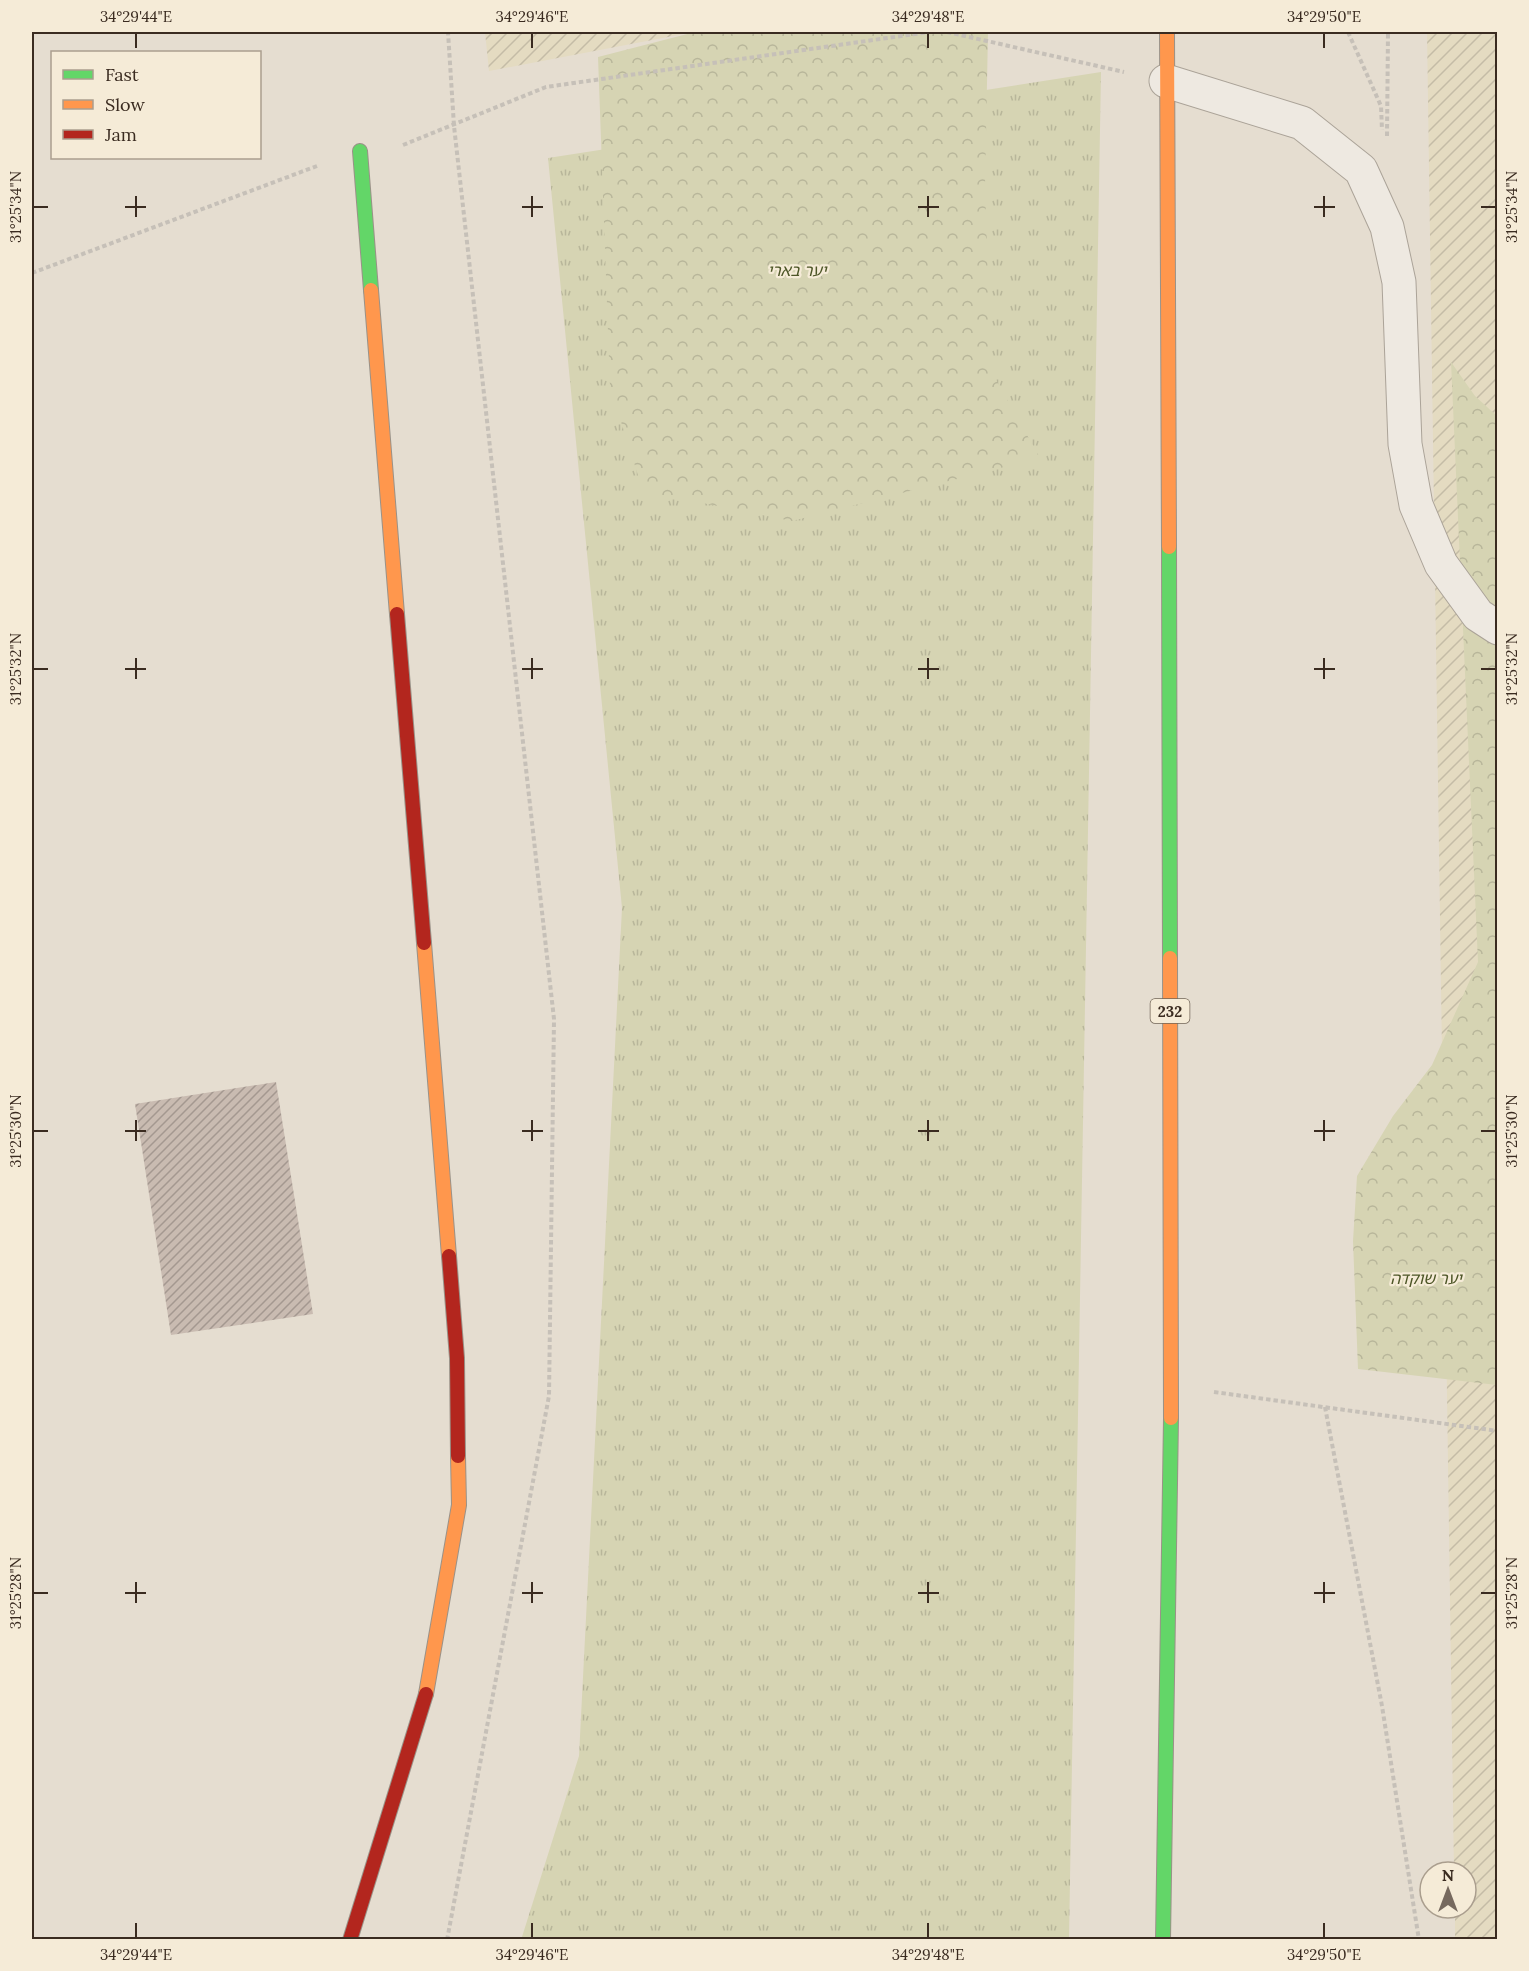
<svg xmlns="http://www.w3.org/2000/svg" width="1529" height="1971" viewBox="0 0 1529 1971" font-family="Lora,'Noto Sans Hebrew',serif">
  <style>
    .farmland { fill: url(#farmland-furrows) }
    .grass { fill: url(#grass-tufts) }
    .forest { fill: url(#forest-crowns) }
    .building { fill: url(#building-hatch) }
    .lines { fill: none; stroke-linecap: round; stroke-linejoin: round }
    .street-casing { stroke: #aba398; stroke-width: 35 }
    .fast-casing { stroke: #9a9288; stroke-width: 16 }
    .slow-casing { stroke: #9a9288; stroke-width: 16 }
    .jam-casing { stroke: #9a9288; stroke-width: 16 }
    .path { stroke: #c6c0b8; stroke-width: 4; stroke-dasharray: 4.5 3; stroke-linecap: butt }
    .street { stroke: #eee9e1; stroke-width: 33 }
    .fast { stroke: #63d668; stroke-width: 14 }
    .slow { stroke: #ff974d; stroke-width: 14 }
    .jam { stroke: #b3261e; stroke-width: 14 }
    .ticks { fill: none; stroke: #3a2b20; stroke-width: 2 }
    .labels { text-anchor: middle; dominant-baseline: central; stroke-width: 4.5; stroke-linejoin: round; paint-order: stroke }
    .shield { fill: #f5ebd7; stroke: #726557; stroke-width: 1.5 }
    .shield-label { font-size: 15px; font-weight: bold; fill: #3a2b20 }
    .park-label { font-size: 16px; font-style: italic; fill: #4d5627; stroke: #f5ebd7 }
    .neatline { fill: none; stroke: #3a2b20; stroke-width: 2 }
    .ticks-label { font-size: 15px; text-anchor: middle; fill: #3a2b20 }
  </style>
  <defs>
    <pattern id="farmland-furrows" width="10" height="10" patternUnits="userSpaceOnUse" patternTransform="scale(1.5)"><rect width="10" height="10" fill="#e4dbc1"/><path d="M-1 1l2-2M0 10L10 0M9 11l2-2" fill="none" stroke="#c4bca6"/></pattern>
    <pattern id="grass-tufts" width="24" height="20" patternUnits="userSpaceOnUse" patternTransform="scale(1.5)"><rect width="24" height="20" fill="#d6d4b3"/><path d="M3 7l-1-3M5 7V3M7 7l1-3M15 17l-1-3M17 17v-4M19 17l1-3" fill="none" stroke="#b8b69a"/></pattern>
    <pattern id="forest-crowns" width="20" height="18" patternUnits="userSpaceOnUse" patternTransform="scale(1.5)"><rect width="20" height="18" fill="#d6d4b3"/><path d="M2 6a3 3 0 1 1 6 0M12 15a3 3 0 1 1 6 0" fill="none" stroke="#b8b69a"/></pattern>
    <pattern id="building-hatch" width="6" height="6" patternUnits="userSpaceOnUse" patternTransform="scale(1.5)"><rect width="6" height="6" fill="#c9bbb1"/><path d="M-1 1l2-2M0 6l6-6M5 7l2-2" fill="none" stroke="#a49890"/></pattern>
  </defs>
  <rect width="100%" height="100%" fill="#e5ddd0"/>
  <g class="farmland">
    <path d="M 485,32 L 694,32 L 489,71 Z"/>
    <path d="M 1427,32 L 1498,32 L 1497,1940 L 1455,1939 L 1455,1908 L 1466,1908 L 1466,1872 L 1454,1872 Z"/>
  </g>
  <path class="grass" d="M 1101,72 L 1069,1939 L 521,1940 L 579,1756 L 622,908 L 548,158 Z"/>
  <g class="forest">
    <path d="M 695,32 L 988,32 L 985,186 L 991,371 L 1040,458 L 792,521 L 643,491 L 610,387 L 598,57 Z"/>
    <path d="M 1451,362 L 1475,396 L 1498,417 L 1497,1385 L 1358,1369 L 1353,1241 L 1357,1176 L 1393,1116 L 1432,1065 L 1478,962 Z"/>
  </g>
  <path class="building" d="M 276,1082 L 313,1314 L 171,1335 L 135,1104 Z"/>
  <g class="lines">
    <defs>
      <path id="street" d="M 1166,81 L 1302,123 L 1361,170 L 1387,227 L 1399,282 L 1405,444 L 1416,505 L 1441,564 L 1478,615 L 1498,628"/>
      <g id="fast">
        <path d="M 360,151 L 371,290"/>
        <path d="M 1169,547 L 1170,958"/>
        <path d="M 1163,1940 L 1171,1418"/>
      </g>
      <g id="slow">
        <path d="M 1167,32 L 1169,547"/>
        <path d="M 371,290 L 397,614"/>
        <path d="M 424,943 L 449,1256"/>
        <path d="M 1170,958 L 1171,1418"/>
        <path d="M 426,1694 L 459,1505 L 458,1456"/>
      </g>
      <g id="jam">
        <path d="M 397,614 L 424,943"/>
        <path d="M 449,1256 L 457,1358 L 458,1456"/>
        <path d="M 350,1940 L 426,1694"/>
      </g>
    </defs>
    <use href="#street" class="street-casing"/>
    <use href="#fast" class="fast-casing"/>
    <use href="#slow" class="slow-casing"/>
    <use href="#jam" class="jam-casing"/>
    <g class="path">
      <path d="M 947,32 L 1124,72"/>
      <path d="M 1348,32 L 1381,106 L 1382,130"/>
      <path d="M 1387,136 L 1388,32"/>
      <path d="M 403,145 L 546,87 L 929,32"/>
      <path d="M 32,273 L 317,166"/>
      <path d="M 1214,1392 L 1498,1431"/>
      <path d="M 1325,1407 L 1382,1706 L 1419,1940"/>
      <path d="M 447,1940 L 549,1396 L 554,1019 L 454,126 L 448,32"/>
    </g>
    <use href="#street" class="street"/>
    <use href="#fast" class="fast"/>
    <use href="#slow" class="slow"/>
    <use href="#jam" class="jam"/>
  </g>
  <path class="ticks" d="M 136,33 L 136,48M 532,33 L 532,48M 928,33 L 928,48M 1324,33 L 1324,48M 136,196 L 136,217M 532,196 L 532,217M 928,196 L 928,217M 1324,196 L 1324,217M 33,207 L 48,207M 125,207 L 146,207M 522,207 L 543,207M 918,207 L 939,207M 1314,207 L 1335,207M 1481,207 L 1496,207M 136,658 L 136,679M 532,658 L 532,679M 928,658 L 928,679M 1324,658 L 1324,679M 33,669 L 48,669M 125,669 L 146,669M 522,669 L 543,669M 918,669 L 939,669M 1314,669 L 1335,669M 1481,669 L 1496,669M 136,1120 L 136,1141M 532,1120 L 532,1141M 928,1120 L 928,1141M 1324,1120 L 1324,1141M 33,1131 L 48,1131M 125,1131 L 146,1131M 522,1131 L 543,1131M 918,1131 L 939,1131M 1314,1131 L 1335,1131M 1481,1131 L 1496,1131M 136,1582 L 136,1603M 532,1582 L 532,1603M 928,1582 L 928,1603M 1324,1582 L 1324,1603M 33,1593 L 48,1593M 125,1593 L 146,1593M 522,1593 L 543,1593M 918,1593 L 939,1593M 1314,1593 L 1335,1593M 1481,1593 L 1496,1593M 136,1923 L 136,1938M 532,1923 L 532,1938M 928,1923 L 928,1938M 1324,1923 L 1324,1938"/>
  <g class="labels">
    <rect class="shield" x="1150.5" y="999" width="39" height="24" rx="4.5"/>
    <g class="shield-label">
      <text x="1170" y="1011">232</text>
    </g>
    <g class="park-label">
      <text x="797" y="270">יער בארי</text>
      <text x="1426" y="1278">יער שוקדה</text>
    </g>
  </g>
  <rect width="1529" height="1971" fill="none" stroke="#f5ebd7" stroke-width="66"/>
  <rect x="51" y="51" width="210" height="108" fill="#f5ebd7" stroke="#aa9e8e" stroke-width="1.5"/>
  <rect x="63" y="70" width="30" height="9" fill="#63d668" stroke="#aa9e8e" stroke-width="1.5"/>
  <text x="105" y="81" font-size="18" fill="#3a2b20">Fast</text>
  <rect x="63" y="100" width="30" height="9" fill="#ff974d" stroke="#aa9e8e" stroke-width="1.5"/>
  <text x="105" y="111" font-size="18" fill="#3a2b20">Slow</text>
  <rect x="63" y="130" width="30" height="9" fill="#b3261e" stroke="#aa9e8e" stroke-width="1.5"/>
  <text x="105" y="141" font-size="18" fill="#3a2b20">Jam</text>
  <g transform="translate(1448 1890)"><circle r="28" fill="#f5ebd7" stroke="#aa9e8e" stroke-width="1.5"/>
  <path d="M0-4.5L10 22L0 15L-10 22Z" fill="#76695e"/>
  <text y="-9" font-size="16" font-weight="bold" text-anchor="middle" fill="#3a2b20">N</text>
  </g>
  <rect x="33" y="33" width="1463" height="1905" class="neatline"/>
  <g class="ticks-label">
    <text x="136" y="22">34°29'44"E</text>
    <text x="532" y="22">34°29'46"E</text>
    <text x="928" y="22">34°29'48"E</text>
    <text x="1324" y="22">34°29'50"E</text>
    <text transform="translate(16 207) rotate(-90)" y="5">31°25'34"N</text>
    <text transform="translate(1512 207) rotate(-90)" y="5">31°25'34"N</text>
    <text transform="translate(16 669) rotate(-90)" y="5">31°25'32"N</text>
    <text transform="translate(1512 669) rotate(-90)" y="5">31°25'32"N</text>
    <text transform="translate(16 1131) rotate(-90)" y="5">31°25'30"N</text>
    <text transform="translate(1512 1131) rotate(-90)" y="5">31°25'30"N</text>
    <text transform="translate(16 1593) rotate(-90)" y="5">31°25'28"N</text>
    <text transform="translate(1512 1593) rotate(-90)" y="5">31°25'28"N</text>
    <text x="136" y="1960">34°29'44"E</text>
    <text x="532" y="1960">34°29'46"E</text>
    <text x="928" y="1960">34°29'48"E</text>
    <text x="1324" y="1960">34°29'50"E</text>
  </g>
</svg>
